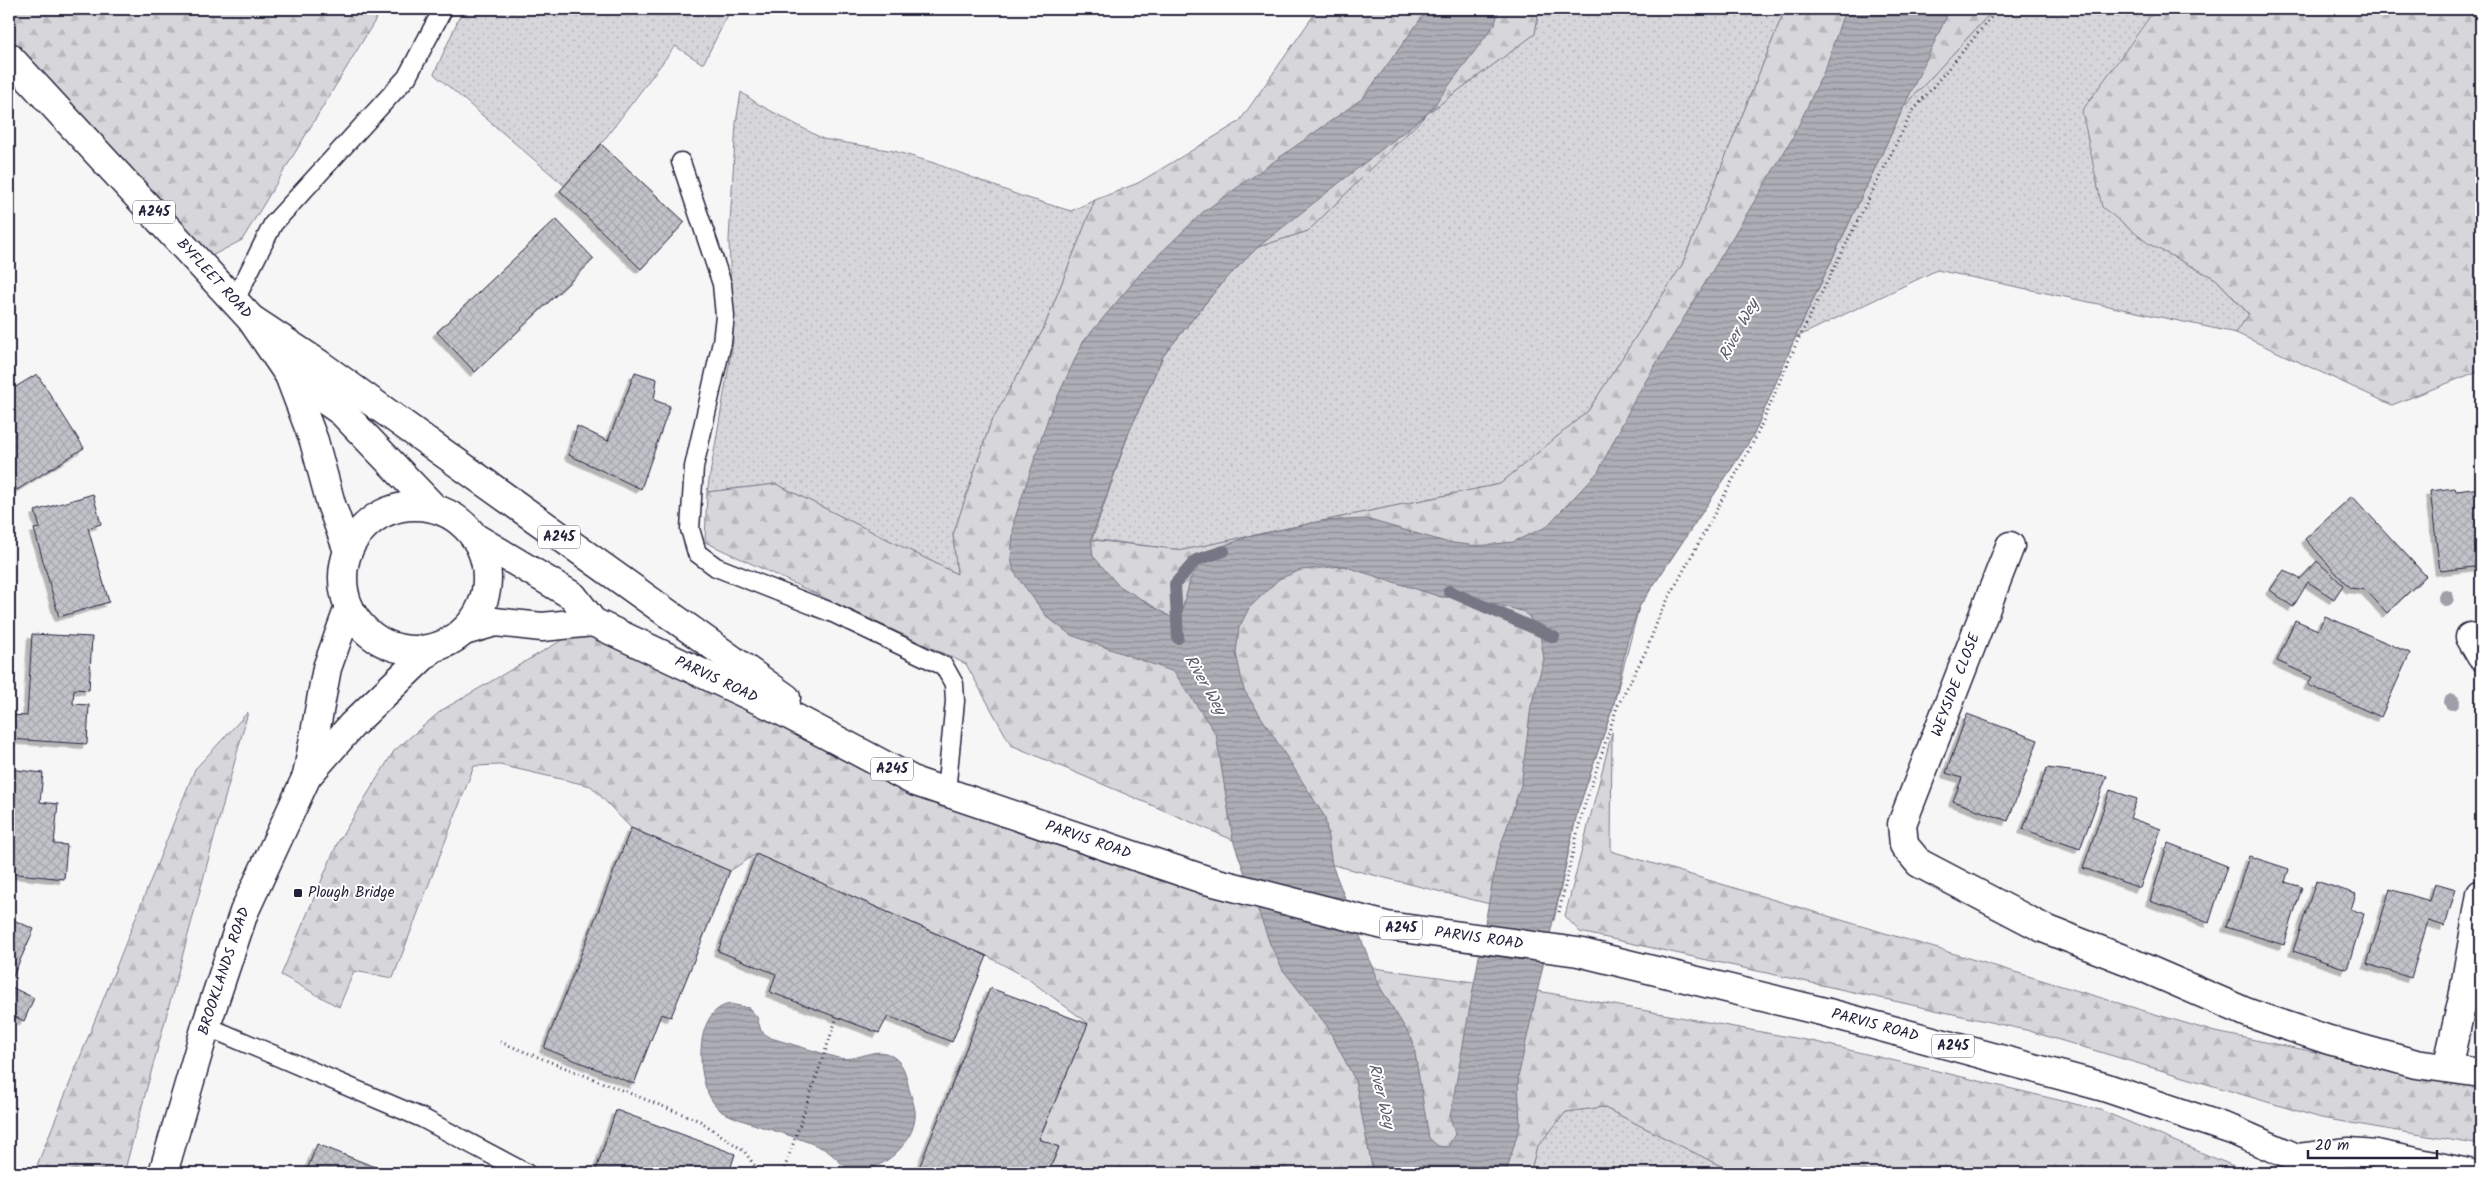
<svg xmlns="http://www.w3.org/2000/svg" width="2490" height="1182" viewBox="0 0 2490 1182" font-family="Kalam,sans-serif">
  <style>
    .grass { fill: url(#grass-dots); stroke: #7c7c8b }
    .forest { fill: url(#forest-firs); stroke: #7c7c8b }
    .water { fill: url(#water-rules); stroke: #767685; fill-rule: evenodd }
    .lines { fill: none; stroke-linecap: round; stroke-linejoin: round }
    .stream { stroke: #767685; stroke-width: 12 }
    .building { fill: url(#building-cross-hatch); stroke: #22223b; filter: url(#shadow) }
    .lane-casing { stroke: #22223b; stroke-width: 21 }
    .street-casing { stroke: #22223b; stroke-width: 31 }
    .secondary-casing { stroke: #22223b; stroke-width: 31 }
    .primary-casing { stroke: #22223b; stroke-width: 31 }
    .path { stroke: #22223b; stroke-width: 3; stroke-dasharray: 1 4; stroke-linecap: butt }
    .lane { stroke: #fff; stroke-width: 18 }
    .street { stroke: #fff; stroke-width: 28 }
    .secondary { stroke: #fff; stroke-width: 28 }
    .primary { stroke: #fff; stroke-width: 28 }
    .tree { fill: #9f9faa }
    .poi-dot { fill: #22223b; stroke: #fff; stroke-width: 2 }
    .labels { text-anchor: middle; dominant-baseline: central; stroke-width: 4; stroke-linejoin: round; paint-order: stroke }
    .shield { fill: #fff; stroke: #646476; stroke-width: 1 }
    .shield-label { font-size: 14px; font-weight: bold; fill: #22223b }
    .street-label { font-size: 15px; fill: #22223b; stroke: #fff }
    .poi-label { font-size: 15px; fill: #22223b; stroke: #fff; text-anchor: start }
    .water-label { font-size: 16px; font-style: italic; fill: #5a5a6d; stroke: #fff }
  </style>
  <defs>
    <pattern id="grass-dots" width="8" height="8" patternUnits="userSpaceOnUse" patternTransform="scale(1.25)"><rect width="8" height="8" fill="#d7d7db"/><path d="M2 2h.1M6 6h.1" fill="none" stroke="#b8b8bd" stroke-width="1.8" stroke-linecap="round"/></pattern>
    <pattern id="forest-firs" width="22" height="20" patternUnits="userSpaceOnUse" patternTransform="scale(1.25)"><rect width="22" height="20" fill="#d7d7db"/><path d="M5 1l3.5 6h-7zM16 11l3.5 6h-7z" fill="#b8b8bd"/></pattern>
    <pattern id="water-rules" width="6" height="5" patternUnits="userSpaceOnUse" patternTransform="scale(1.25)"><rect width="6" height="5" fill="#aeaeb7"/><path d="M0 2.5h6" fill="none" stroke="#8d8d96"/></pattern>
    <pattern id="building-cross-hatch" width="8" height="8" patternUnits="userSpaceOnUse" patternTransform="scale(1.25)"><rect width="8" height="8" fill="#c2c2c9"/><path d="M0 0l8 8M0 8l8-8" fill="none" stroke="#a6a6ae"/></pattern>
    <filter id="shadow"><feDropShadow dx="-4.5" dy="4.5" stdDeviation="0" flood-color="#0004"/></filter>
  </defs>
  <rect width="100%" height="100%" fill="#f6f6f7"/>
  <filter id="ink" filterUnits="userSpaceOnUse"><feTurbulence type="fractalNoise" baseFrequency=".02" numOctaves="2"/><feDisplacementMap in="SourceGraphic" scale="10" xChannelSelector="R" yChannelSelector="G"/><feConvolveMatrix kernelMatrix="1 2 1 2 8 2 1 2 1" color-interpolation-filters="sRGB"/></filter>
  <g filter="url(#ink)">
    <g class="grass">
      <path d="M 463,9 L 731,9 L 703,64 L 675,46 L 601,144 L 565,186 L 434,74 Z"/>
      <path d="M 1539,9 L 1785,9 L 1682,265 L 1588,411 L 1500,484 L 1183,550 L 1091,539 L 1129,432 L 1163,356 L 1220,285 L 1258,247 L 1308,231 L 1429,112 L 1535,34 Z"/>
      <path d="M 1994,9 L 2163,9 L 2151,15 L 2149,244 L 2216,279 L 2249,315 L 2236,333 L 1937,270 L 1795,338 L 1903,108 Z"/>
      <path d="M 741,92 L 758,104 L 823,139 L 894,151 L 934,163 L 1021,196 L 1071,211 L 1095,200 L 1043,330 L 991,422 L 953,535 L 957,574 L 776,484 L 707,492 L 733,342 L 729,240 L 736,123 Z"/>
      <path d="M 1603,1107 L 1727,1169 L 1731,1173 L 1530,1173 L 1537,1147 L 1566,1112 Z"/>
    </g>
    <g class="forest">
      <path d="M 9,9 L 382,9 L 242,240 L 200,262 L 9,57 Z"/>
      <path d="M 1318,9 L 1539,9 L 1535,34 L 1429,112 L 1308,231 L 1258,247 L 1220,285 L 1163,356 L 1129,432 L 1092,540 L 1183,550 L 1500,484 L 1588,411 L 1682,265 L 1785,9 L 1994,9 L 1903,108 L 1795,338 L 1753,436 L 1639,607 L 1613,707 L 1577,813 L 1554,920 L 1233,840 L 1011,745 L 966,664 L 705,542 L 707,492 L 776,484 L 957,574 L 953,535 L 991,422 L 1043,330 L 1095,200 L 1138,183 L 1239,122 Z"/>
      <path d="M 2163,9 L 2481,9 L 2481,370 L 2392,405 L 2236,333 L 2249,314 L 2216,279 L 2149,244 L 2102,207 L 2082,111 L 2151,15 Z"/>
      <path d="M 593,622 L 916,782 L 1206,880 L 1374,968 L 1538,991 L 1816,1042 L 2100,1110 L 2250,1173 L 1731,1173 L 1727,1169 L 1603,1107 L 1566,1112 L 1537,1147 L 1530,1173 L 1048,1173 L 1059,1147 L 1039,1139 L 1088,1023 L 1024,976 L 987,956 L 756,854 L 730,871 L 631,828 L 591,786 L 500,765 L 474,766 L 393,978 L 354,971 L 339,1007 L 281,975 L 338,842 L 394,751 L 442,710 Z"/>
      <path d="M 248,712 L 124,1173 L 34,1173 L 195,769 Z"/>
      <path d="M 1612,732 L 1611,851 L 2215,1032 L 2481,1085 L 2481,1145 L 2321,1118 L 2026,1030 L 1580,932 L 1565,916 Z"/>
    </g>
    <g class="water">
      <path d="M 1428,9 L 1499,9 L 1495,24 L 1429,112 L 1258,247 L 1220,285 L 1163,356 L 1129,432 L 1091,539 L 1093,556 L 1118,585 L 1179,622 L 1191,577 L 1204,560 L 1217,548 L 1248,537 L 1321,521 L 1366,519 L 1446,542 L 1477,546 L 1513,542 L 1546,527 L 1598,472 L 1636,397 L 1792,139 L 1826,67 L 1845,9 L 1950,9 L 1795,338 L 1753,436 L 1639,607 L 1627,642 L 1613,707 L 1577,813 L 1518,1078 L 1520,1125 L 1506,1173 L 1373,1173 L 1355,1080 L 1327,1026 L 1283,970 L 1270,944 L 1233,840 L 1216,734 L 1174,672 L 1071,635 L 1047,617 L 1014,572 L 1011,558 L 1014,521 L 1049,415 L 1083,342 L 1146,267 L 1203,212 L 1363,98 ZM 1343,566 L 1441,597 L 1473,598 L 1525,612 L 1539,629 L 1544,659 L 1531,706 L 1521,785 L 1497,857 L 1450,1117 L 1455,1134 L 1448,1147 L 1438,1146 L 1429,1138 L 1413,1041 L 1380,987 L 1332,865 L 1325,817 L 1244,690 L 1236,653 L 1239,628 L 1249,608 L 1279,579 L 1301,570 Z"/>
      <path d="M 730,1004 L 749,1008 L 757,1017 L 761,1031 L 771,1038 L 838,1058 C 859,1062 875,1045 892,1056 C 905,1064 906,1076 909,1089 C 911,1096 914,1103 915,1111 C 918,1138 887,1169 860,1170 C 842,1171 837,1155 822,1148 C 790,1133 754,1127 722,1112 C 716,1106 711,1101 708,1093 C 697,1069 695,1010 730,1004 Z"/>
    </g>
    <g class="lines">
      <g class="stream">
        <path d="M 1449,591 L 1554,637"/>
        <path d="M 1178,638 L 1175,584 L 1196,560 L 1224,551"/>
      </g>
    </g>
    <g class="building">
      <path d="M 601,144 L 685,222 L 641,269 L 560,191 Z"/>
      <path d="M 556,219 L 594,259 L 475,372 L 437,332 Z"/>
      <path d="M 635,372 L 657,379 L 654,400 L 670,406 L 641,489 L 569,455 L 577,426 L 608,441 Z"/>
      <path d="M 37,374 L 84,448 L 17,490 L 9,477 L 9,391 Z"/>
      <path d="M 2455,488 L 2456,491 L 2481,488 L 2481,566 L 2440,571 L 2430,491 Z"/>
      <path d="M 93,494 L 101,524 L 88,528 L 109,602 L 59,617 L 34,529 L 40,528 L 35,511 Z"/>
      <path d="M 2352,496 L 2426,576 L 2387,613 L 2366,590 L 2350,588 L 2305,539 Z"/>
      <path d="M 2317,561 L 2343,585 L 2334,599 L 2308,582 L 2293,607 L 2270,590 L 2284,570 L 2300,579 Z"/>
      <path d="M 2325,616 L 2410,653 L 2381,717 L 2308,685 L 2312,677 L 2277,661 L 2295,620 L 2318,630 Z"/>
      <path d="M 32,634 L 92,637 L 89,690 L 74,689 L 73,704 L 89,705 L 87,744 L 9,739 L 9,715 L 27,716 Z"/>
      <path d="M 1967,714 L 2038,740 L 2008,821 L 1953,801 L 1962,778 L 1946,773 Z"/>
      <path d="M 2047,768 L 2107,776 L 2080,849 L 2023,829 Z"/>
      <path d="M 9,769 L 43,773 L 40,802 L 58,804 L 54,844 L 67,845 L 64,879 L 9,873 Z"/>
      <path d="M 2110,790 L 2137,799 L 2130,818 L 2161,829 L 2140,888 L 2083,868 Z"/>
      <path d="M 631,828 L 730,871 L 671,1017 L 661,1014 L 634,1084 L 544,1048 Z"/>
      <path d="M 2168,843 L 2227,866 L 2209,923 L 2150,901 Z"/>
      <path d="M 756,854 L 987,956 L 952,1042 L 888,1016 L 879,1033 L 770,992 L 776,974 L 718,951 Z"/>
      <path d="M 2249,856 L 2289,869 L 2285,882 L 2302,887 L 2284,945 L 2226,927 Z"/>
      <path d="M 2316,881 L 2356,894 L 2351,909 L 2364,914 L 2347,969 L 2293,951 Z"/>
      <path d="M 2435,883 L 2456,889 L 2445,926 L 2428,921 L 2411,978 L 2367,964 L 2390,889 L 2430,901 Z"/>
      <path d="M 9,918 L 34,929 L 9,985 Z"/>
      <path d="M 9,986 L 34,998 L 24,1021 L 9,1014 Z"/>
      <path d="M 990,988 L 1088,1024 L 1039,1139 L 1059,1147 L 1048,1173 L 917,1173 Z"/>
      <path d="M 616,1110 L 735,1154 L 729,1173 L 595,1173 Z"/>
      <path d="M 317,1144 L 390,1173 L 306,1173 Z"/>
    </g>
    <g class="lines">
      <defs>
        <g id="lane">
          <path d="M 681,162 L 722,284 L 725,316 L 722,342 L 694,467 L 690,529 L 697,553 L 716,567 L 833,613 L 944,666 L 954,684 L 955,701 L 946,792"/>
          <path d="M 235,300 L 273,224 L 407,77 L 443,9"/>
          <path d="M 206,1026 L 422,1118 L 526,1173"/>
        </g>
        <g id="street">
          <path d="M 2010,546 L 1902,824 L 1904,845 L 1919,863 L 2043,928 L 2128,961 L 2248,1013 L 2329,1040 L 2416,1064 L 2481,1073"/>
          <path d="M 2470,637 L 2481,656"/>
          <path d="M 2447,1068 L 2463,998 L 2481,894"/>
        </g>
        <g id="secondary">
          <path d="M 308,775 L 352,725 L 431,649"/>
          <path d="M 2298,1158 L 2349,1152 L 2376,1154 L 2468,1173"/>
          <path id="s1" d="M 163,1173 L 206,1026 L 244,912 L 307,776 L 327,668 L 349,607"/>
        </g>
        <g id="primary">
          <path id="s2" d="M 9,57 L 251,319 L 289,375 L 314,441 L 331,504 L 348,551"/>
          <path d="M 251,319 L 319,364 L 786,698"/>
          <path d="M 289,375 L 342,412 L 433,507"/>
          <circle cx="415" cy="578" r="72"/>
          <path id="s3" d="M 476,538 L 573,596 L 593,622 L 778,709 L 916,782 L 1206,880 L 1387,926 L 1578,952 L 1825,1012 L 2104,1087 L 2232,1130 L 2331,1173"/>
          <path d="M 464,631 L 495,622 L 542,627 L 593,622"/>
        </g>
      </defs>
      <use href="#lane" class="lane-casing"/>
      <use href="#street" class="street-casing"/>
      <use href="#secondary" class="secondary-casing"/>
      <use href="#primary" class="primary-casing"/>
      <g class="path">
        <path d="M 1559,912 L 1581,817 L 1617,707 L 1647,649 L 1660,614 L 1756,437 L 1797,342 L 1912,112 L 1998,9"/>
        <path d="M 500,1042 L 700,1121 L 744,1151 L 760,1173"/>
        <path d="M 783,1173 L 837,1017"/>
      </g>
      <use href="#lane" class="lane"/>
      <use href="#street" class="street"/>
      <use href="#secondary" class="secondary"/>
      <use href="#primary" class="primary"/>
    </g>
    <g class="tree">
      <circle cx="2446" cy="598" r="8"/>
      <circle cx="2452" cy="702" r="8"/>
    </g>
  </g>
  <rect class="poi-dot" x="293" y="888" width="10" height="10" rx="2.5"/>
  <g class="labels">
    <g class="shield">
      <rect x="133" y="200.5" width="42" height="23" rx="4"/>
      <rect x="538" y="525.5" width="42" height="23" rx="4"/>
      <rect x="871" y="757.5" width="42" height="23" rx="4"/>
      <rect x="1380" y="916.5" width="42" height="23" rx="4"/>
      <rect x="1932" y="1034.5" width="42" height="23" rx="4"/>
    </g>
    <g class="shield-label">
      <text x="154" y="212">A245</text>
      <text x="559" y="537">A245</text>
      <text x="892" y="769">A245</text>
      <text x="1401" y="928">A245</text>
      <text x="1953" y="1046">A245</text>
    </g>
    <g class="street-label">
      <text stroke="none"><textPath href="#s2" startOffset="302">BYFLEET ROAD</textPath></text>
      <text stroke="none"><textPath href="#s3" startOffset="282">PARVIS ROAD</textPath></text>
      <text transform="translate(1956 685) rotate(-69)">WEYSIDE CLOSE</text>
      <text stroke="none"><textPath href="#s3" startOffset="688">PARVIS ROAD</textPath></text>
      <text stroke="none"><textPath href="#s3" startOffset="1092">PARVIS ROAD</textPath></text>
      <text stroke="none"><textPath href="#s1" startOffset="211">BROOKLANDS ROAD</textPath></text>
      <text stroke="none"><textPath href="#s3" startOffset="1498">PARVIS ROAD</textPath></text>
    </g>
    <g class="poi-label">
      <text x="308" y="893">Plough Bridge</text>
    </g>
    <g class="water-label">
      <text transform="translate(1739 330) rotate(-62)">River Wey</text>
      <text transform="translate(1205 685) rotate(60)">River Wey</text>
      <text transform="translate(1381 1096) rotate(76)">River Wey</text>
    </g>
  </g>
  <rect width="2490" height="1182" fill="none" stroke="#fff" stroke-width="30"/>
  <rect x="15" y="15" width="2460" height="1152" fill="none" stroke="#22223b" stroke-width="2" filter="url(#ink)"/>
  <path d="M2308 1150v8h129v-8" fill="none" stroke="#22223b" stroke-width="2.5"/>
  <text x="2315" y="1150" font-size="15" fill="#22223b" stroke="#ffffff" stroke-width="4" paint-order="stroke">20 m</text>
</svg>
